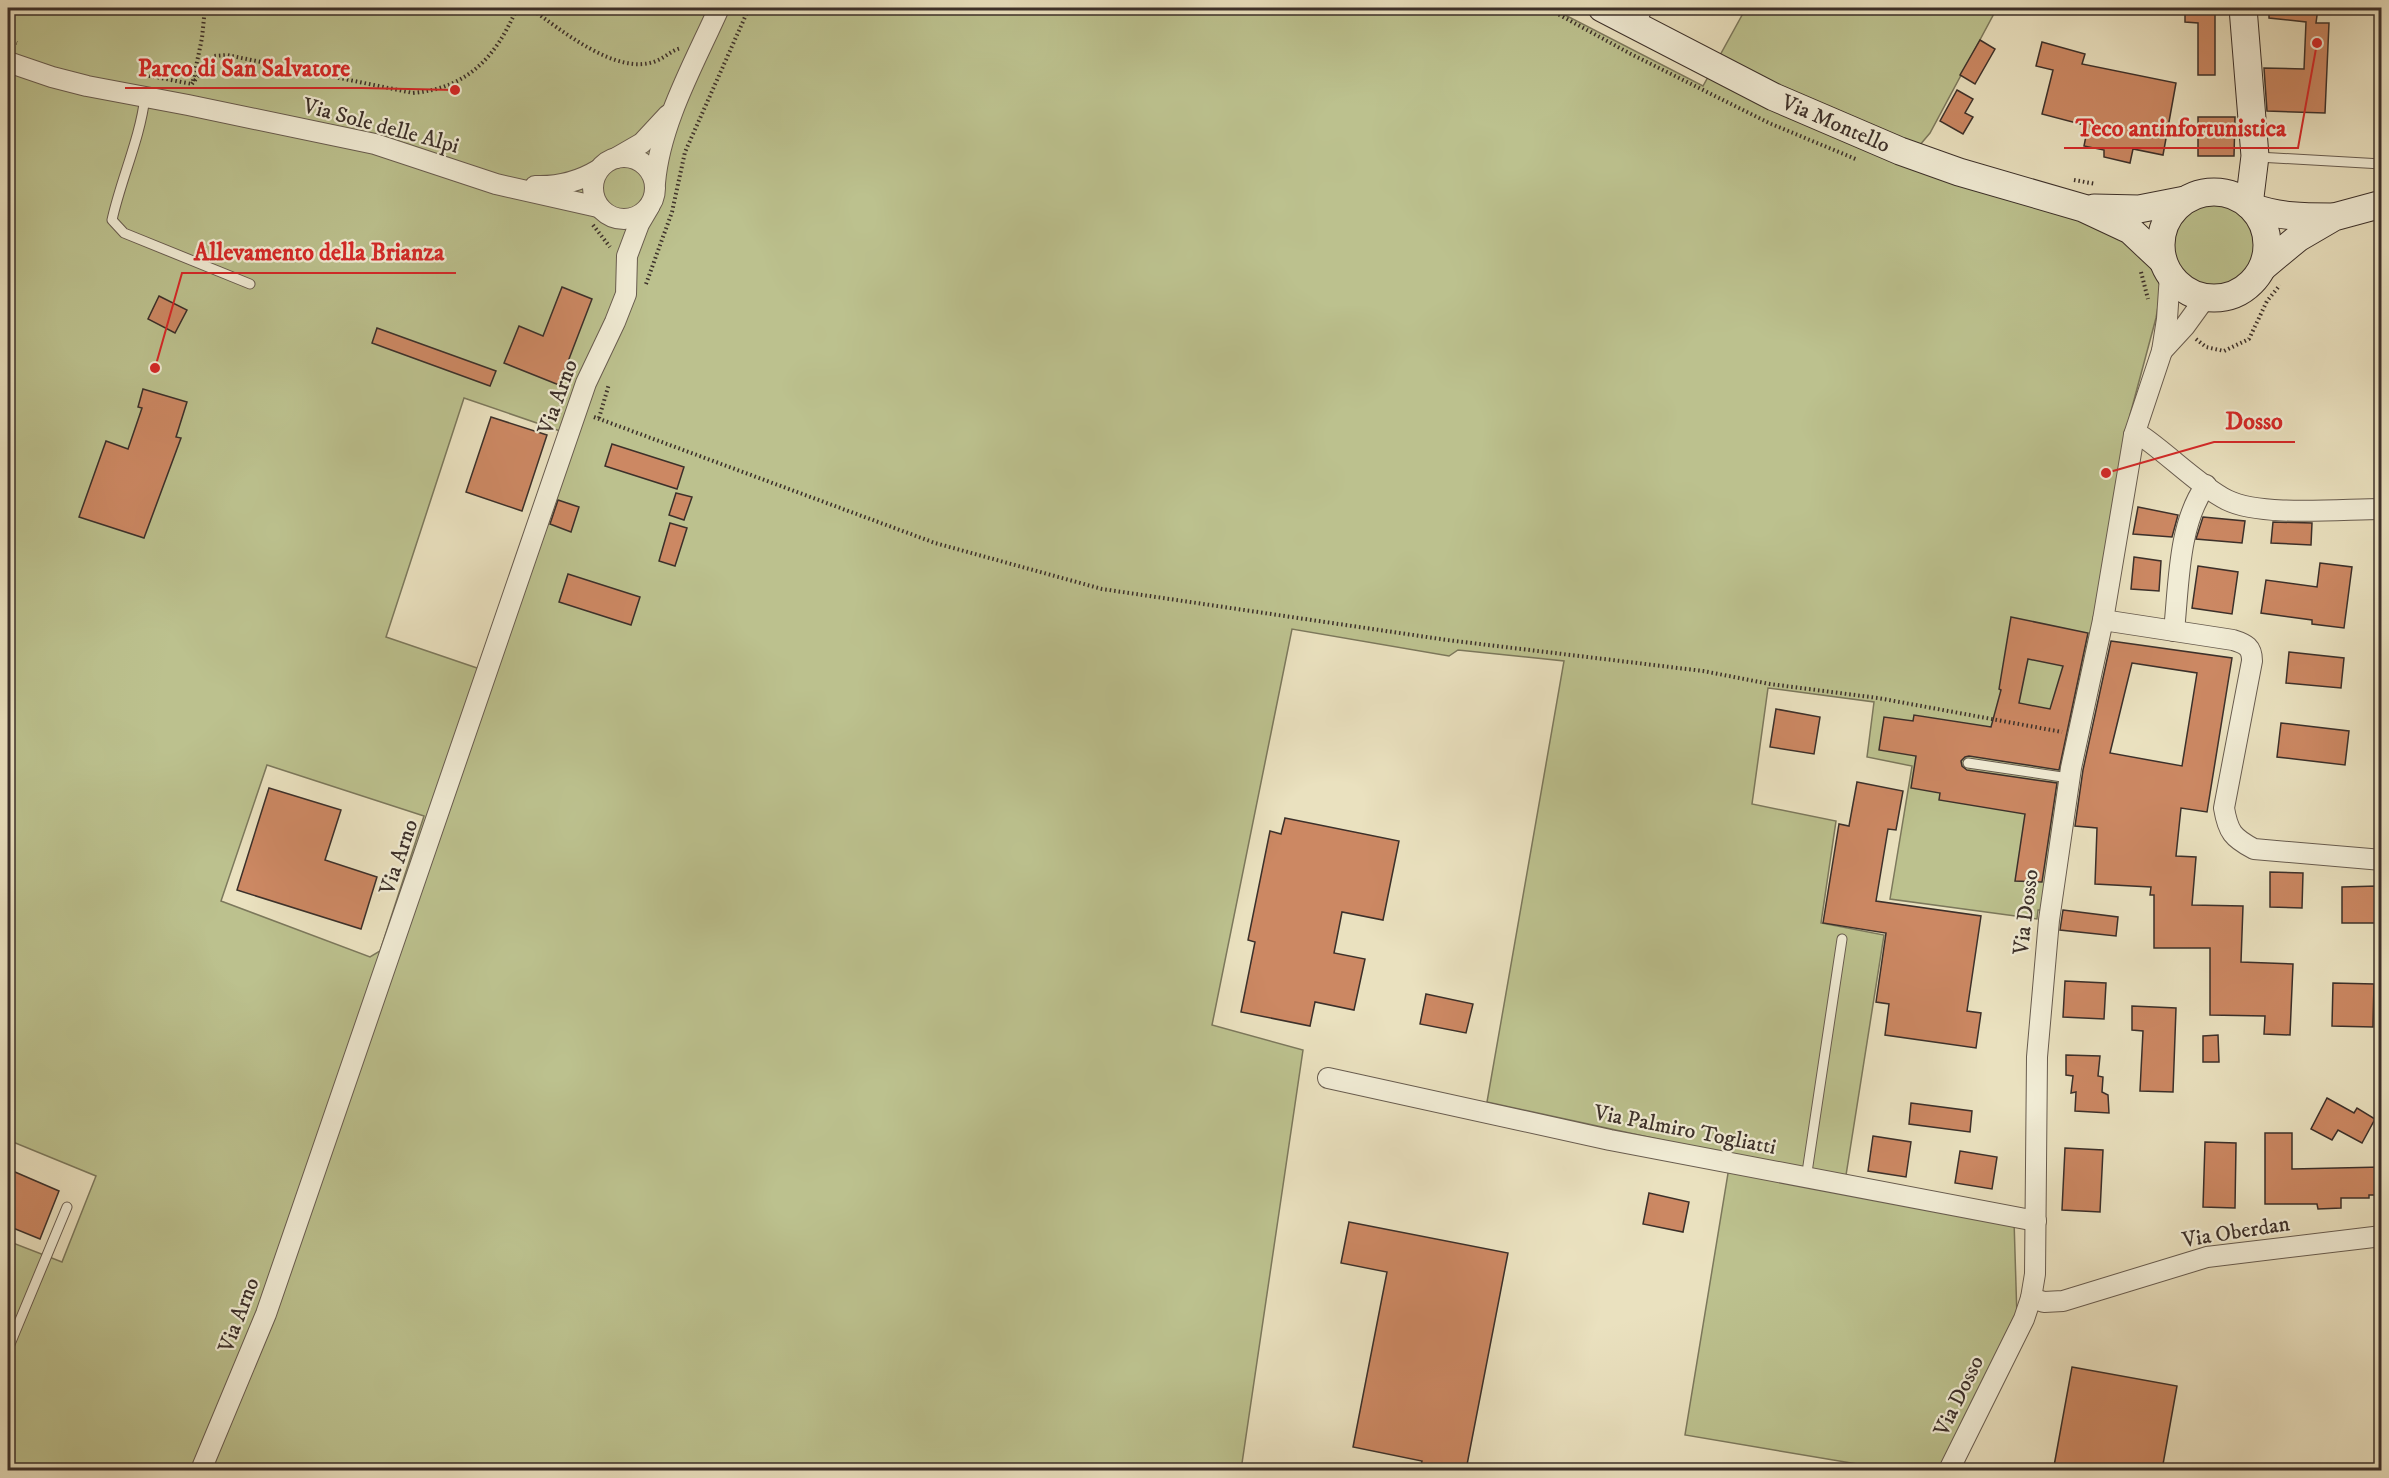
<svg xmlns="http://www.w3.org/2000/svg" width="2389" height="1478" viewBox="0 0 2389 1478" font-family="'IM FELL DW Pica',serif">
  <style>
    .green { fill: #bcc18e; stroke: #7c785c; stroke-width: 1.5; fill-rule: evenodd }
    .building { fill: #cc8863; stroke: #3c302a; stroke-width: 1.5; fill-rule: evenodd }
    .lines { fill: none; stroke-linecap: round; stroke-linejoin: round }
    .lane-casing { stroke: #685c4f; stroke-width: 11 }
    .street-casing { stroke: #685c4f; stroke-width: 22 }
    .secondary-casing { stroke: #3c302a; stroke-width: 29 }
    .path { stroke: #3c302a; stroke-width: 4; stroke-dasharray: 1.5 3; stroke-linecap: butt }
    .lane { stroke: #f1ecd5; stroke-width: 9 }
    .street { stroke: #f1ecd5; stroke-width: 20 }
    .secondary { stroke: #f1ecd5; stroke-width: 27 }
    .labels { text-anchor: middle; dominant-baseline: central; stroke-width: 4.5; stroke-linejoin: round; paint-order: stroke }
    .street-label { font-size: 22px; fill: #3c302a; stroke: #f1ecd5 }
    .leader { fill: none; stroke: #d62828; stroke-width: 2 }
    .callout-dot { fill: #d62828; stroke: #f1ecd5; stroke-width: 2 }
    .callout-label { font-size: 24px; text-anchor: middle; font-weight: bold; fill: #d62828; stroke: #f1ecd5; stroke-width: 4.5; stroke-linejoin: round; paint-order: stroke }
  </style>
  <rect width="100%" height="100%" fill="#eae1bf"/>
  <filter id="stains"><feTurbulence type="fractalNoise" baseFrequency=".00333" numOctaves="4"/><feColorMatrix values="0 0 0 0 .2 0 0 0 0 .09 0 0 0 0 .02 0 0 0 .5 -.17"/></filter>
  <radialGradient id="worn" r=".72"><stop offset=".6" stop-color="#630" stop-opacity="0"/><stop offset="1" stop-color="#630" stop-opacity=".3"/></radialGradient>
  <path class="green" d="M 8,8 L 1569,8 L 1565,15 L 1703,86 L 1746,8 L 1997,8 L 1930,133 L 1903,165 L 2171,235 C 2189,183 2264,198 2255,252 C 2253,264 2246,274 2236,281 C 2216,293 2188,287 2176,266 C 2172,259 2172,251 2169,245 L 2156,318 L 2130,415 L 2103,593 L 2070,727 L 1996,713 L 1994,725 L 2070,739 L 2045,910 L 2038,910 L 2037,919 L 1890,899 L 1912,766 L 1867,757 L 1874,702 L 1768,688 L 1752,804 L 1836,821 L 1821,923 L 1884,935 L 1844,1188 L 2014,1220 L 2017,1318 L 1939,1470 L 1893,1470 L 1685,1435 L 1731,1155 L 1487,1102 L 1564,661 L 1458,650 L 1449,656 L 1292,629 L 1212,1025 L 1303,1050 L 1241,1470 L 8,1470 L 8,1241 L 62,1262 L 96,1176 L 8,1140 ZM 464,398 L 563,432 L 480,669 L 386,637 ZM 267,765 L 424,816 L 380,951 L 370,957 L 221,901 Z"/>
  <g class="building">
    <path d="M 2185,8 L 2215,8 L 2215,75 L 2198,75 L 2198,23 L 2185,22 Z"/>
    <path d="M 2269,8 L 2318,8 L 2316,23 L 2329,23 L 2325,113 L 2267,111 L 2264,68 L 2304,69 L 2306,22 L 2269,18 Z"/>
    <path d="M 1980,40 L 1995,49 L 1975,84 L 1960,75 Z"/>
    <path d="M 2042,42 L 2085,54 L 2082,64 L 2176,83 L 2163,155 L 2133,149 L 2130,163 L 2104,157 L 2104,150 L 2084,146 L 2088,126 L 2042,114 L 2053,70 L 2036,66 Z"/>
    <path d="M 1957,90 L 1973,99 L 1965,113 L 1973,117 L 1963,134 L 1940,121 Z"/>
    <path d="M 2198,117 L 2235,117 L 2234,156 L 2198,156 Z"/>
    <path d="M 562,287 L 592,299 L 559,385 L 504,363 L 519,326 L 543,336 Z"/>
    <path d="M 159,296 L 187,310 L 175,333 L 148,319 Z"/>
    <path d="M 377,328 L 496,371 L 490,386 L 372,343 Z"/>
    <path d="M 143,389 L 187,402 L 176,437 L 181,438 L 144,538 L 79,517 L 106,441 L 128,449 L 142,408 L 138,407 Z"/>
    <path d="M 491,417 L 547,435 L 522,511 L 466,492 Z"/>
    <path d="M 612,444 L 684,467 L 677,489 L 605,466 Z"/>
    <path d="M 676,493 L 692,497 L 684,520 L 669,515 Z"/>
    <path d="M 558,500 L 579,507 L 571,532 L 550,524 Z"/>
    <path d="M 2138,507 L 2178,515 L 2172,537 L 2133,534 Z"/>
    <path d="M 2203,517 L 2245,521 L 2242,543 L 2196,539 Z"/>
    <path d="M 2273,522 L 2312,523 L 2311,545 L 2271,543 Z"/>
    <path d="M 670,523 L 687,528 L 675,566 L 659,561 Z"/>
    <path d="M 2134,557 L 2161,561 L 2159,591 L 2131,589 Z"/>
    <path d="M 2320,563 L 2352,567 L 2344,628 L 2312,624 L 2312,620 L 2261,613 L 2266,580 L 2317,587 Z"/>
    <path d="M 2198,566 L 2238,572 L 2232,614 L 2192,608 Z"/>
    <path d="M 568,574 L 640,597 L 631,625 L 559,602 Z"/>
    <path d="M 2011,617 L 2088,633 L 2059,770 L 1969,756 L 1965,757 L 1961,761 L 1962,766 L 1967,770 L 2057,783 L 2042,882 L 2015,881 L 2025,814 L 1939,800 L 1940,793 L 1911,788 L 1916,756 L 1879,750 L 1884,717 L 1913,721 L 1914,715 L 1991,727 L 2001,690 L 1999,689 ZM 2028,659 L 2063,666 L 2050,709 L 2019,703 Z"/>
    <path d="M 2111,641 L 2232,658 L 2207,812 L 2181,808 L 2176,856 L 2196,857 L 2192,905 L 2243,906 L 2241,962 L 2293,964 L 2290,1035 L 2264,1034 L 2265,1016 L 2210,1015 L 2210,948 L 2154,948 L 2154,895 L 2150,895 L 2151,887 L 2095,884 L 2097,828 L 2075,826 L 2083,770 ZM 2132,663 L 2197,673 L 2182,766 L 2110,753 Z"/>
    <path d="M 2289,652 L 2344,658 L 2341,688 L 2286,683 Z"/>
    <path d="M 1776,709 L 1820,717 L 1814,754 L 1770,747 Z"/>
    <path d="M 2281,723 L 2349,731 L 2345,765 L 2277,757 Z"/>
    <path d="M 1857,782 L 1903,791 L 1896,830 L 1888,829 L 1876,901 L 1981,916 L 1967,1011 L 1981,1013 L 1976,1048 L 1885,1035 L 1889,1004 L 1876,1002 L 1886,933 L 1823,923 L 1839,824 L 1849,826 Z"/>
    <path d="M 269,788 L 341,810 L 325,860 L 377,877 L 361,929 L 237,890 Z"/>
    <path d="M 1285,818 L 1399,841 L 1383,920 L 1342,912 L 1334,953 L 1365,959 L 1354,1010 L 1315,1002 L 1310,1026 L 1241,1012 L 1255,942 L 1248,940 L 1270,831 L 1281,834 Z"/>
    <path d="M 2270,872 L 2303,873 L 2302,908 L 2270,907 Z"/>
    <path d="M 2377,886 L 2378,923 L 2342,923 L 2342,887 Z"/>
    <path d="M 2063,910 L 2118,917 L 2116,936 L 2060,930 Z"/>
    <path d="M 2065,981 L 2106,983 L 2104,1019 L 2063,1017 Z"/>
    <path d="M 2333,983 L 2374,984 L 2373,1027 L 2332,1026 Z"/>
    <path d="M 1426,994 L 1473,1004 L 1466,1033 L 1420,1024 Z"/>
    <path d="M 2132,1006 L 2176,1008 L 2173,1092 L 2140,1091 L 2143,1031 L 2132,1030 Z"/>
    <path d="M 2218,1035 L 2219,1062 L 2203,1062 L 2203,1036 Z"/>
    <path d="M 2066,1055 L 2100,1056 L 2098,1076 L 2103,1077 L 2102,1092 L 2108,1095 L 2109,1113 L 2075,1111 L 2076,1092 L 2071,1093 L 2073,1076 L 2066,1075 Z"/>
    <path d="M 2327,1098 L 2354,1113 L 2357,1108 L 2375,1119 L 2362,1143 L 2338,1130 L 2332,1140 L 2311,1129 Z"/>
    <path d="M 1911,1103 L 1972,1111 L 1970,1132 L 1909,1124 Z"/>
    <path d="M 2265,1133 L 2292,1133 L 2292,1169 L 2382,1167 L 2382,1195 L 2369,1195 L 2369,1198 L 2341,1198 L 2341,1208 L 2318,1209 L 2317,1204 L 2265,1204 Z"/>
    <path d="M 1873,1136 L 1911,1142 L 1906,1177 L 1868,1171 Z"/>
    <path d="M 2205,1142 L 2236,1143 L 2235,1208 L 2203,1207 Z"/>
    <path d="M 2065,1148 L 2103,1150 L 2100,1212 L 2062,1210 Z"/>
    <path d="M 1960,1151 L 1997,1157 L 1992,1189 L 1955,1183 Z"/>
    <path d="M 8,1169 L 59,1191 L 40,1239 L 8,1226 Z"/>
    <path d="M 1649,1193 L 1689,1202 L 1683,1232 L 1643,1224 Z"/>
    <path d="M 1349,1222 L 1508,1253 L 1466,1470 L 1420,1470 L 1422,1461 L 1353,1447 L 1387,1272 L 1341,1263 Z"/>
    <path d="M 2072,1367 L 2177,1386 L 2162,1470 L 2078,1470 L 2054,1466 Z"/>
  </g>
  <g class="lines">
    <defs>
      <g id="lane">
        <path d="M 145,97 C 140,139 121,179 112,220 L 124,233 L 250,284"/>
        <path d="M 2258,157 L 2382,164"/>
        <path d="M 1968,763 L 2069,778"/>
        <path d="M 1806,1179 L 1842,939"/>
        <path d="M 8,1349 L 67,1207"/>
      </g>
      <g id="street">
        <path d="M 1634,25 L 1642,8"/>
        <path d="M 8,62 L 52,77 L 87,86 L 188,105 L 375,144 L 496,184 L 598,207"/>
        <circle cx="624" cy="188" r="31"/>
        <path d="M 616,158 L 642,143 L 668,115"/>
        <path d="M 655,183 C 660,123 695,62 719,8"/>
        <path d="M 535,186 C 559,187 578,182 598,170"/>
        <path d="M 2162,351 L 2185,326 L 2206,297"/>
        <path d="M 2134,435 L 2143,437 C 2169,455 2201,487 2227,500 C 2261,517 2341,509 2382,509"/>
        <path d="M 2103,620 L 2233,640 C 2246,644 2252,647 2252,661 L 2224,808 C 2228,832 2233,838 2254,849 L 2382,860"/>
        <path d="M 2174,631 C 2179,584 2178,524 2206,485"/>
        <path d="M 1328,1078 L 1610,1140 L 2036,1221"/>
        <path d="M 2031,1298 L 2044,1302 L 2063,1301 L 2207,1257 L 2382,1236"/>
        <path d="M 201,1470 L 266,1314 L 586,383 L 615,322 L 626,294 L 627,256 L 639,224 L 649,207"/>
        <path d="M 1949,1470 L 2024,1319 L 2031,1298 L 2035,1274 L 2037,1057 L 2049,920 L 2071,768 L 2103,620 L 2134,435 L 2162,351 L 2167,319 L 2170,275"/>
      </g>
      <g id="secondary">
        <path id="s1" d="M 1602,8 L 1774,97 L 1900,151 L 1959,172 L 2083,208 L 2130,230 L 2163,261"/>
        <path d="M 2243,8 L 2255,156 L 2249,205"/>
        <circle cx="2214" cy="245" r="53"/>
        <path d="M 2252,207 C 2279,217 2304,217 2332,217"/>
        <path d="M 2094,208 L 2139,209 L 2185,200"/>
        <path d="M 2263,267 L 2298,238 L 2334,217 L 2382,204"/>
      </g>
    </defs>
    <use href="#lane" class="lane-casing"/>
    <use href="#street" class="street-casing"/>
    <use href="#secondary" class="secondary-casing"/>
    <g class="path">
      <path d="M 530,8 C 560,29 617,77 656,61 C 666,57 672,50 681,48"/>
      <path d="M 1547,8 L 1629,53 L 1769,123 L 1858,160"/>
      <path d="M 8,40 L 17,43"/>
      <path d="M 140,74 L 192,84"/>
      <path d="M 193,81 L 202,38 L 205,8"/>
      <path d="M 192,84 L 214,56 L 227,55 L 413,93 C 468,88 496,57 517,8"/>
      <path d="M 2074,180 L 2096,184"/>
      <path d="M 593,225 L 610,247"/>
      <path d="M 2141,272 L 2148,299"/>
      <path d="M 646,284 L 672,212 L 685,152 L 749,8"/>
      <path d="M 2196,339 L 2206,347 L 2224,351 L 2249,339 L 2267,301 L 2280,285"/>
      <path d="M 594,417 L 935,543 L 1102,589 L 1447,640 L 1703,671 L 1770,684 L 1878,698 L 2062,732"/>
      <path d="M 599,418 L 609,384"/>
    </g>
    <use href="#lane" class="lane"/>
    <use href="#street" class="street"/>
    <use href="#secondary" class="secondary"/>
  </g>
  <g class="labels">
    <g class="street-label">
      <text stroke="none"><textPath href="#s1" startOffset="261">Via Montello</textPath></text>
      <text transform="translate(381 126) rotate(15)">Via Sole delle Alpi</text>
      <text transform="translate(558 397) rotate(-70)">Via Arno</text>
      <text transform="translate(399 857) rotate(-71)">Via Arno</text>
      <text transform="translate(2026 912) rotate(-83)">Via Dosso</text>
      <text transform="translate(1685 1130) rotate(11)">Via Palmiro Togliatti</text>
      <text transform="translate(2236 1232) rotate(-9)">Via Oberdan</text>
      <text transform="translate(239 1315) rotate(-69)">Via Arno</text>
      <text transform="translate(1959 1396) rotate(-64)">Via Dosso</text>
    </g>
  </g>
  <path class="leader" d="M455 90L362 88H125M2317 43L2298 148H2064M155 368L182 273H456M2106 473L2214 442H2295"/>
  <g class="callout-dot">
    <circle cx="455" cy="90" r="6"/>
    <circle cx="2317" cy="43" r="6"/>
    <circle cx="155" cy="368" r="6"/>
    <circle cx="2106" cy="473" r="6"/>
  </g>
  <g class="callout-label">
    <text x="244" y="76">Parco di San Salvatore</text>
    <text x="2181" y="136">Teco antinfortunistica</text>
    <text x="319" y="260">Allevamento della Brianza</text>
    <text x="2254" y="429">Dosso</text>
  </g>
  <rect width="2389" height="1478" fill="none" stroke="#eae1bf" stroke-width="30"/>
  <rect x="9" y="9" width="2371" height="1460" fill="none" stroke="#3c302a" stroke-width="3"/>
  <rect x="15" y="15" width="2359" height="1448" fill="none" stroke="#3c302a" stroke-width="1.5"/>
  <rect width="100%" height="100%" filter="url(#stains)"/>
  <rect width="100%" height="100%" fill="url(#worn)"/>
</svg>
